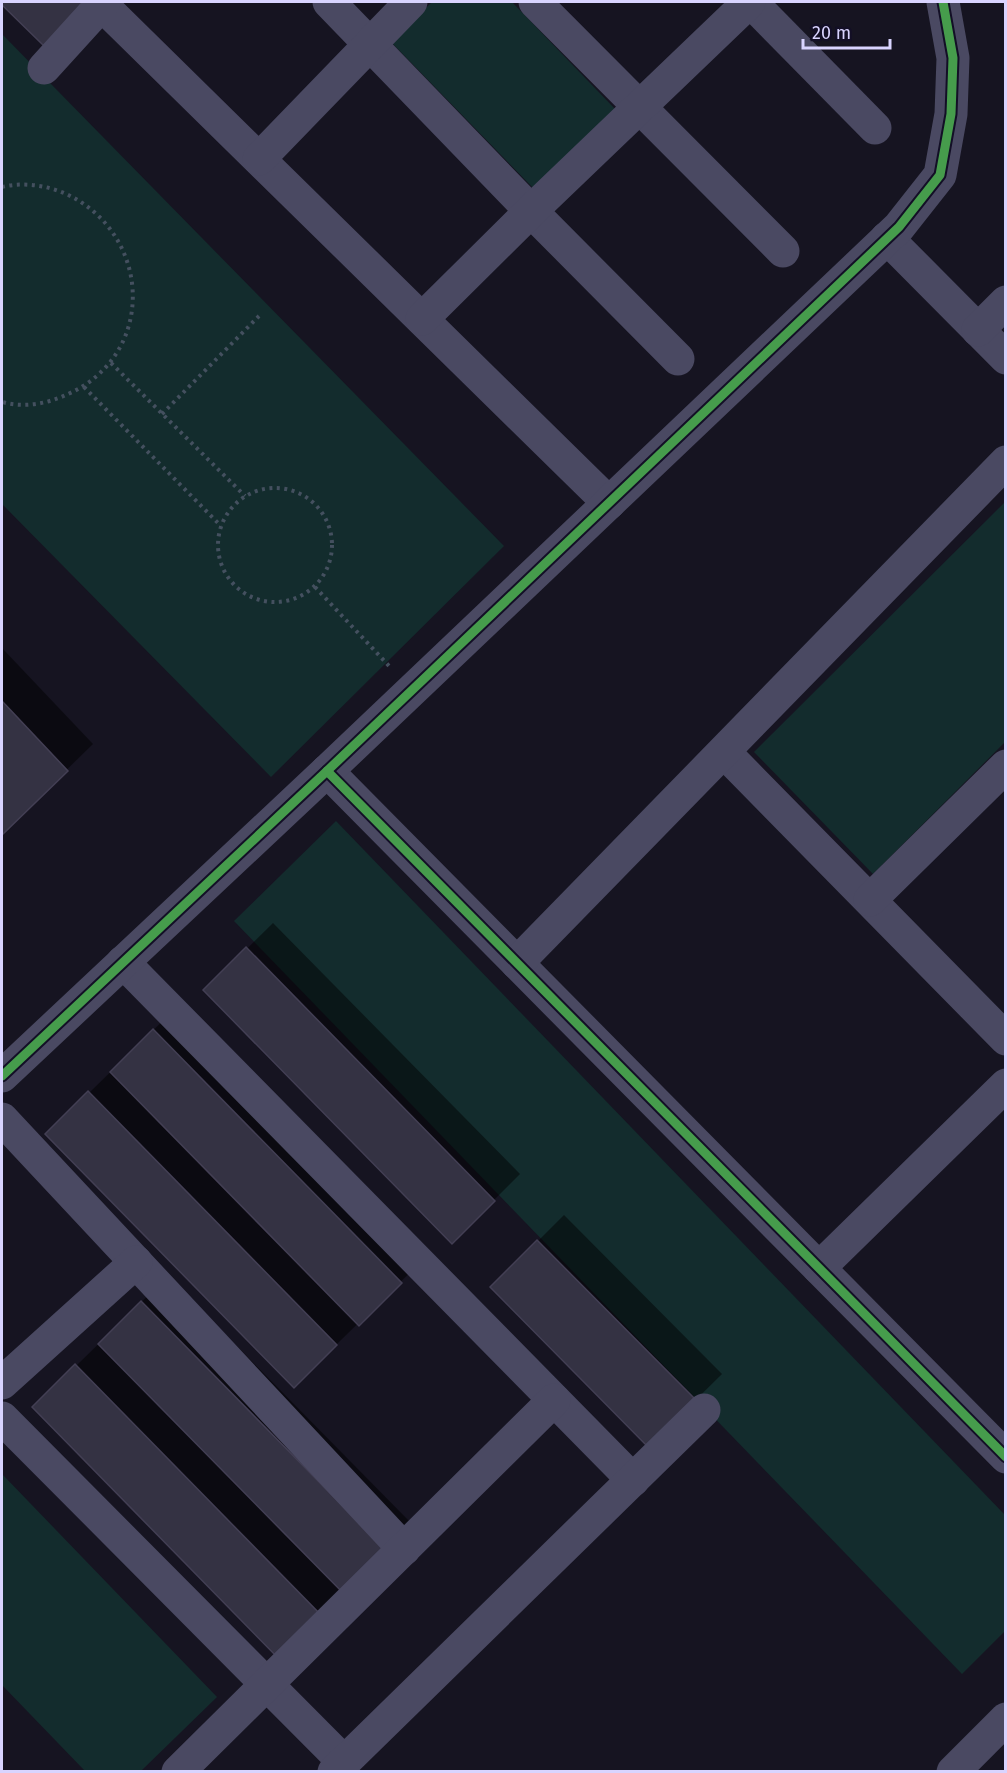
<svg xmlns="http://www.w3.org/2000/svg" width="1007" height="1773" viewBox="0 0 1007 1773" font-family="'Fira Sans',sans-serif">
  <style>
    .green { fill: #132c2d }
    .shadow { fill: #0007 }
    .building { fill: #343243; stroke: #433f54; stroke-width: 1.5 }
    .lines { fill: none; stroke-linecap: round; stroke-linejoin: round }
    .path { stroke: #44505f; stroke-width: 4; stroke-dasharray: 3 4.5; stroke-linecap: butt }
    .minor { stroke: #4a4962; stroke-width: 33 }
    .cycleway-casing { stroke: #130f26; stroke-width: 13 }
    .cycleway { stroke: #469c4c; stroke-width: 9 }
  </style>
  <rect width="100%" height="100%" fill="#161421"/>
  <g class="green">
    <path d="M 432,2 L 512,2 L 617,111 L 536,191 L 391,42 Z"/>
    <path d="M 2,34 L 504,546 L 271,777 L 2,504 Z"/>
    <path d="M 1005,502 L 1005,742 L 873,874 L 754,752 Z"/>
    <path d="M 336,821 L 1005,1515 L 1005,1631 L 962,1674 L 234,921 Z"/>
    <path d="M 2,1474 L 217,1697 L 141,1771 L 85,1771 L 2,1685 Z"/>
  </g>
  <g class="shadow">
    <path d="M 2,2 L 85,2 L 44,44 Z"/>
    <path d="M 2,648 L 93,744 L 2,833 Z"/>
    <path d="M 273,923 L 520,1174 L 452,1242 L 205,990 Z"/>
    <path d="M 180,1004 L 427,1256 L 294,1386 L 47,1134 Z"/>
    <path d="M 564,1215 L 722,1374 L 649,1446 L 492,1287 Z"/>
    <path d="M 168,1276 L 415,1527 L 281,1659 L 34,1407 Z"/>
  </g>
  <g class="building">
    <path d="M 2,2 L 86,2 L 44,46 L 2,5 Z"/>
    <path d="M 2,701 L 68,771 L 2,835 Z"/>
    <path d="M 246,947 L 495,1201 L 452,1244 L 203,990 Z"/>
    <path d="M 153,1029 L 402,1283 L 359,1326 L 110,1072 Z"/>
    <path d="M 88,1091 L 337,1345 L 294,1388 L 45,1134 Z"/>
    <path d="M 537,1240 L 697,1401 L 649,1448 L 490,1287 Z"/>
    <path d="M 141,1301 L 390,1554 L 347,1597 L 98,1344 Z"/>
    <path d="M 75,1364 L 324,1618 L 281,1661 L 32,1407 Z"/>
  </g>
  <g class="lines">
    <g class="path">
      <path d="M 2,187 C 22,182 45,185 64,193 C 152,232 158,354 68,394 C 47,404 24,408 2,402"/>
      <path d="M 111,363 L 245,496"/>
      <path d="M 84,387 L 221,526"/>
      <path d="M 162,414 L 259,316"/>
      <circle cx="275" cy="545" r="57"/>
      <path d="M 315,587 L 391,668"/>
    </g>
    <g class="minor">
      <path d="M 329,2 L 531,211 L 678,359"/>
      <path d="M 535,2 L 783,251"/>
      <path d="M 751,2 L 875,128"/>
      <path d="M 101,4 L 609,503"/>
      <path d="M 44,68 L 104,2"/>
      <path d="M 259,159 L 411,2"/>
      <path d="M 887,238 L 1006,358"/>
      <path d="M 422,319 L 531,211 L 749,2"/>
      <path d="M 978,330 L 1006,302"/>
      <path d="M 724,752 L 1006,1039"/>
      <path d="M 327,771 L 1006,1457"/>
      <path d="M 870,900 L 1006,766"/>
      <path d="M 123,962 L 633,1480"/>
      <path d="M 517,963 L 1006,462"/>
      <path d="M 2,1076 L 327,771 L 899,227 L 940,175 L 951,114 L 953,58 L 943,2"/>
      <path d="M 2,1119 L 404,1549"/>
      <path d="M 819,1268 L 1006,1085"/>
      <path d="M 2,1383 L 136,1262"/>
      <path d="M 2,1418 L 344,1762"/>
      <path d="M 178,1772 L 554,1400"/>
      <path d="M 334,1772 L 704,1410"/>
      <path d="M 953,1772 L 1006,1719"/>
    </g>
    <defs>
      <g id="cycleway">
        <path d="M 327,771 L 1006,1457"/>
        <path d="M 2,1076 L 327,771 L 899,227 L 940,175 L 951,114 L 953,58 L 943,2"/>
      </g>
    </defs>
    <use href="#cycleway" class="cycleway-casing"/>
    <use href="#cycleway" class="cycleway"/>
  </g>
  <rect width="1007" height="1773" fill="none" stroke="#d9d4ff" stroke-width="6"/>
  <path d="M803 39v9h87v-9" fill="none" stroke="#d9d4ff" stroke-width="3"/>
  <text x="812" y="39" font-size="18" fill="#d9d4ff" stroke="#130f26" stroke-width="4.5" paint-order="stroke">20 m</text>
</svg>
